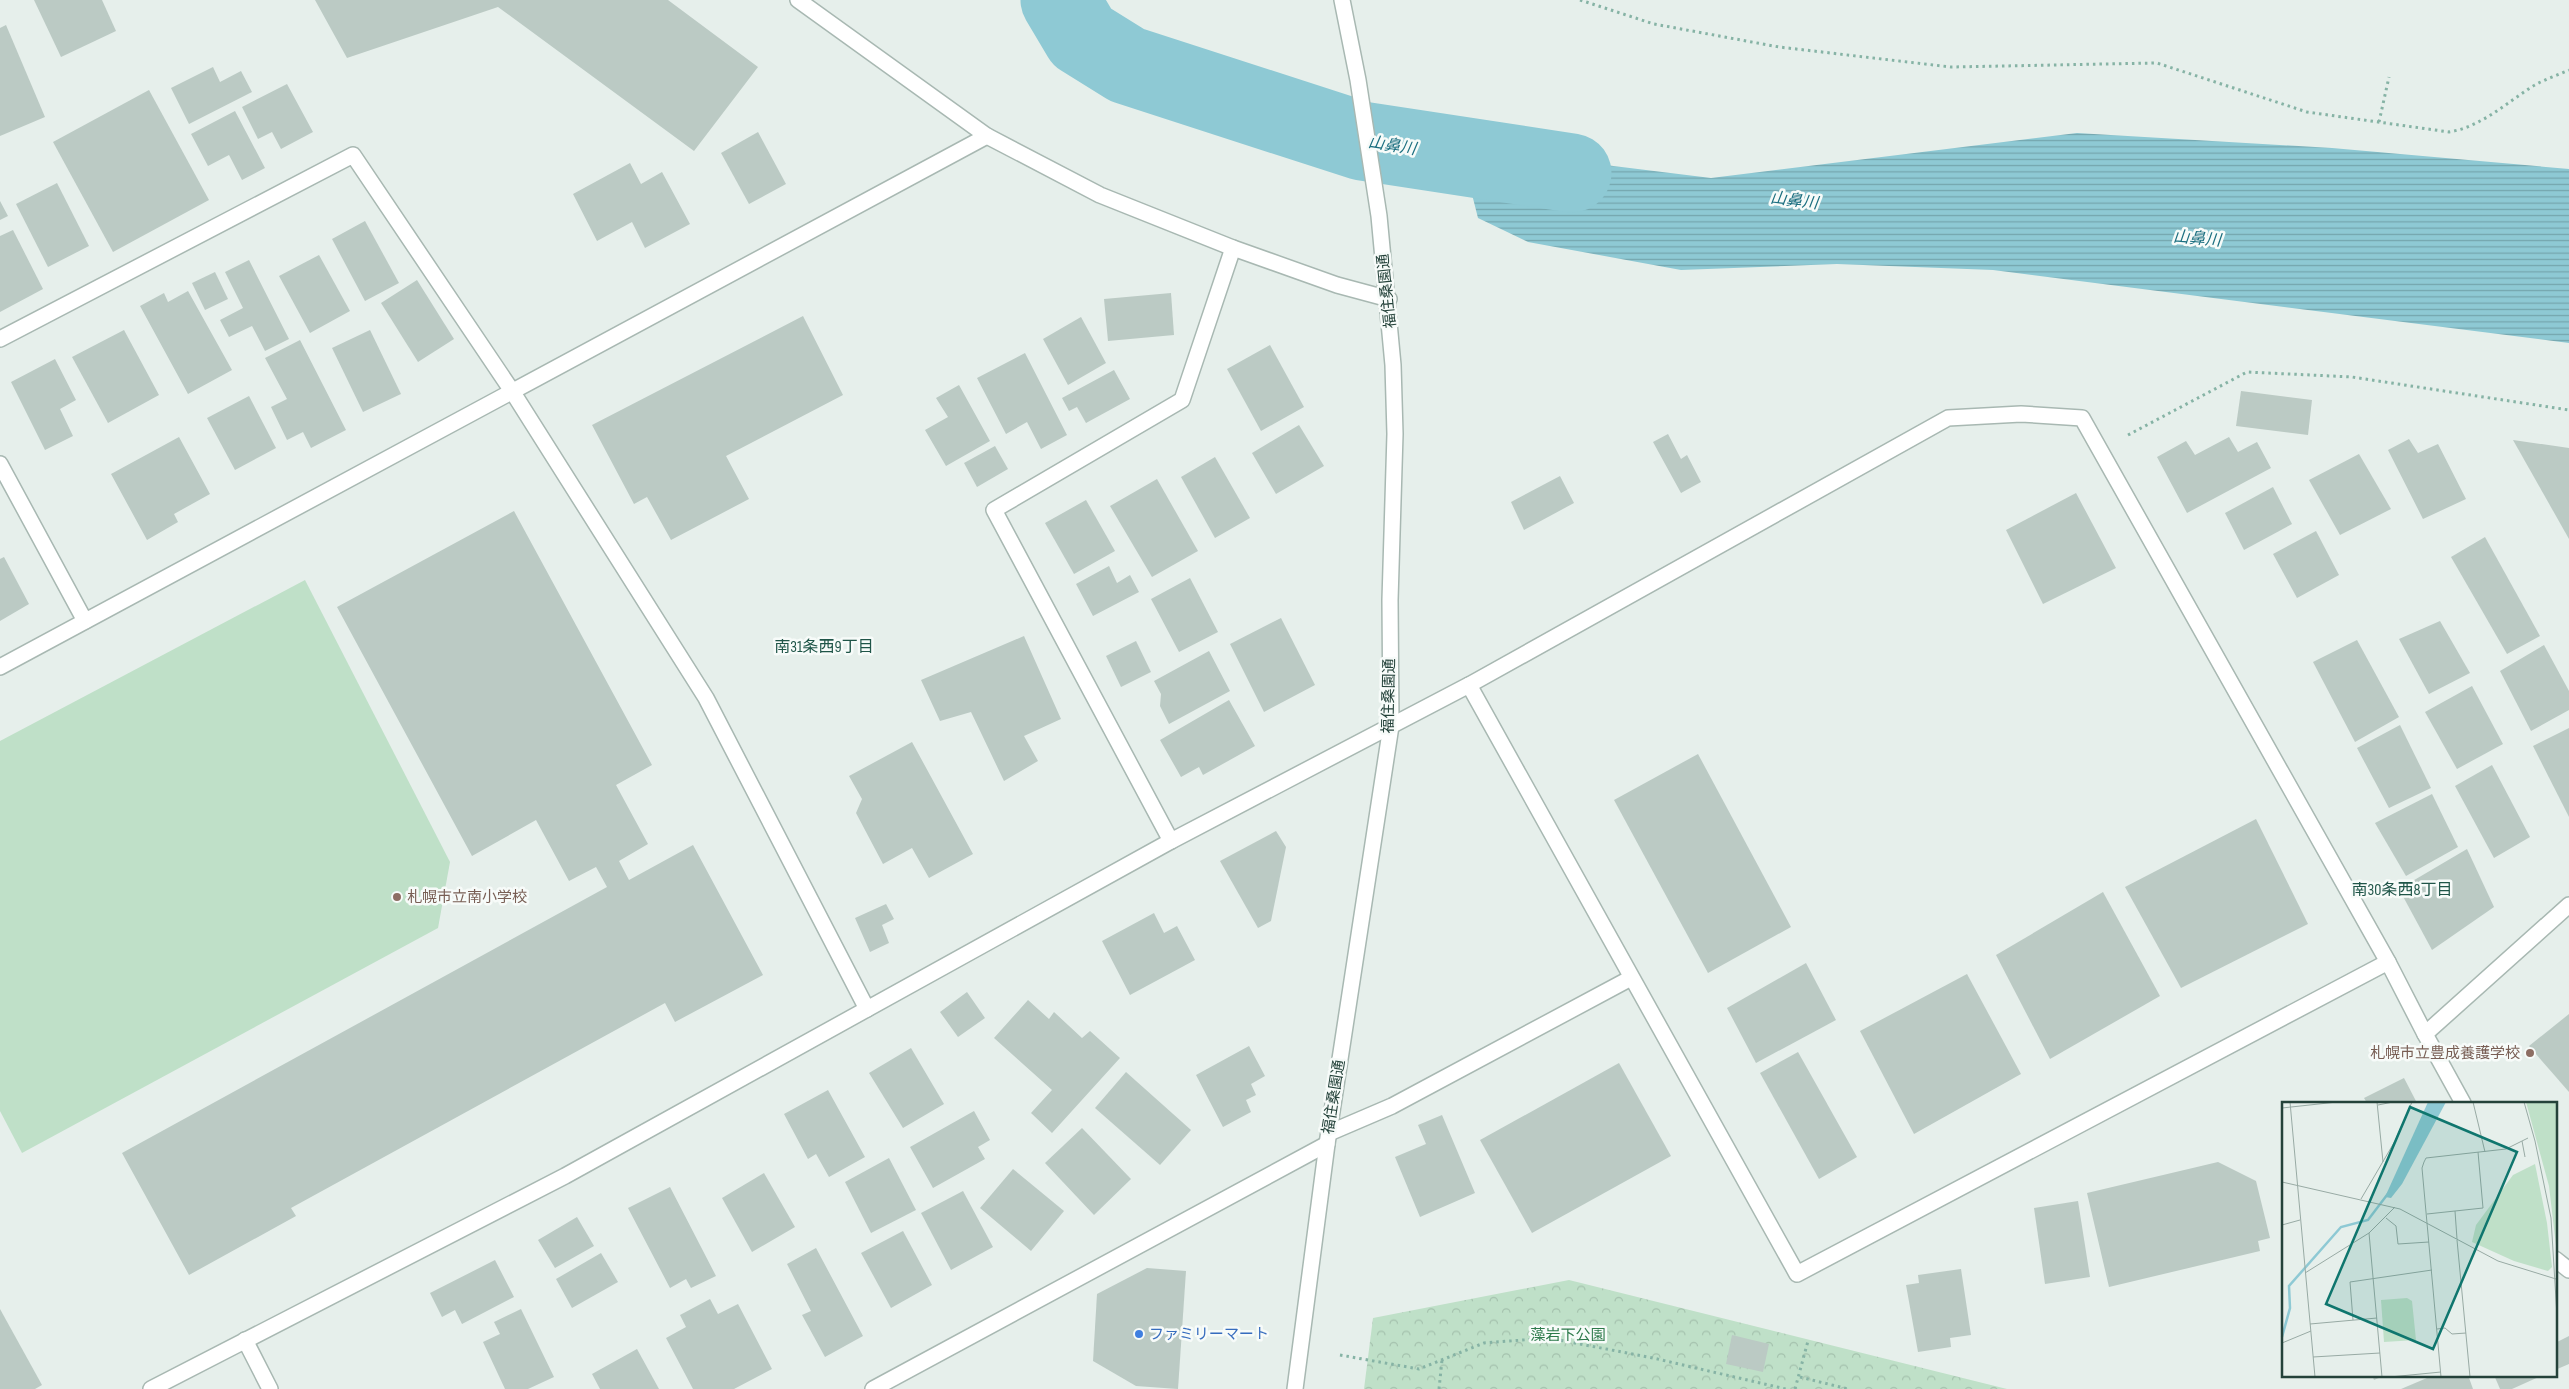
<svg xmlns="http://www.w3.org/2000/svg" width="2569" height="1389" viewBox="0 0 2569 1389" font-family="'Sofia Sans Condensed','Noto Sans JP',sans-serif">
  <style>
    .forest { fill: url(#forest-crowns) }
    .garden { fill: #bfe0c8 }
    .water { fill: url(#water-rules) }
    .lines { fill: none; stroke-linecap: round; stroke-linejoin: round }
    .river { stroke: #8ec9d4; stroke-width: 79 }
    .building { fill: #bbcac4 }
    .minor-casing { stroke: #a8b8b2; stroke-width: 18 }
    .path { stroke: #86b3a5; stroke-width: 3; stroke-dasharray: 2.5 4; stroke-linecap: butt }
    .minor { stroke: #fff; stroke-width: 15 }
    .education-dot { fill: #8d6e63; stroke: #f7fbf9; stroke-width: 2 }
    .shop-dot { fill: #3f7fe0; stroke: #f7fbf9; stroke-width: 2 }
    .labels { text-anchor: middle; dominant-baseline: central; stroke-width: 5; stroke-linejoin: round; paint-order: stroke }
    .street-label { font-size: 15px; fill: #24423a; stroke: #f7fbf9 }
    .education-label { font-size: 15px; fill: #785e54; stroke: #f7fbf9; text-anchor: start }
    .shop-label { font-size: 15px; fill: #366cbe; stroke: #f7fbf9; text-anchor: start }
    .park-label { font-size: 15px; fill: #2d7a4b; stroke: #f7fbf9 }
    .water-label { font-size: 16px; font-style: italic; fill: #1c6f80; stroke: #f7fbf9 }
    .neighbourhood-label { font-size: 16px; fill: #1f5548; stroke: #f7fbf9 }
    .inset-river { fill: none; stroke: #8ec9d4; stroke-width: 2.5 }
    .inset-road { fill: none; stroke: #98aaa4; stroke-width: 1 }
    .view { fill: #0f766e; fill-opacity: 0.15; stroke: #0f766e; stroke-width: 2.5 }
    .inset-edge { fill: none; stroke: #24423a; stroke-width: 2.5 }
  </style>
  <defs>
    <pattern id="forest-crowns" width="20" height="18" patternUnits="userSpaceOnUse" patternTransform="scale(1.25)"><rect width="20" height="18" fill="#bfe0c8"/><path d="M2 6a3 3 0 1 1 6 0M12 15a3 3 0 1 1 6 0" fill="none" stroke="#a4c1ad"/></pattern>
    <pattern id="water-rules" width="6" height="5" patternUnits="userSpaceOnUse" patternTransform="scale(1.25)"><rect width="6" height="5" fill="#8ec9d4"/><path d="M0 2.5h6" fill="none" stroke="#74a5ad"/></pattern>
  </defs>
  <rect width="100%" height="100%" fill="#e6efeb"/>
  <path class="forest" d="M 1569,1280 L 2007,1389 L 1364,1389 L 1373,1318 Z"/>
  <path class="garden" d="M 305,580 L 450,862 L 438,928 L 22,1153 L 0,1111 L 0,741 Z"/>
  <path class="water" d="M 2077,133 L 2332,148 L 2569,169 L 2569,343 L 1993,270 L 1837,264 L 1681,270 L 1528,242 L 1478,218 L 1460,147 L 1711,178 Z"/>
  <g class="lines">
    <path class="river" d="M 1060,0 L 1082,37 L 1127,65 L 1362,141 L 1572,173"/>
  </g>
  <g class="building">
    <path d="M 34,0 L 102,0 L 116,31 L 61,57 Z"/>
    <path d="M 315,0 L 668,0 L 758,67 L 694,151 L 498,7 L 347,58 Z"/>
    <path d="M 6,25 L 45,117 L 0,136 L 0,28 Z"/>
    <path d="M 213,67 L 220,82 L 241,71 L 252,92 L 189,124 L 171,88 Z"/>
    <path d="M 287,84 L 313,132 L 281,149 L 272,132 L 258,139 L 242,107 Z"/>
    <path d="M 149,90 L 209,200 L 113,252 L 53,142 Z"/>
    <path d="M 235,111 L 265,168 L 242,180 L 229,155 L 208,166 L 191,134 Z"/>
    <path d="M 758,132 L 786,184 L 749,204 L 721,153 Z"/>
    <path d="M 630,163 L 641,184 L 662,172 L 690,224 L 645,248 L 632,222 L 597,241 L 573,194 Z"/>
    <path d="M 57,183 L 89,246 L 48,267 L 16,204 Z"/>
    <path d="M 0,201 L 8,216 L 0,220 Z"/>
    <path d="M 365,221 L 399,283 L 365,301 L 332,239 Z"/>
    <path d="M 13,230 L 43,289 L 0,312 L 0,236 Z"/>
    <path d="M 319,255 L 350,311 L 310,333 L 279,276 Z"/>
    <path d="M 249,260 L 289,339 L 265,351 L 252,326 L 229,337 L 220,320 L 243,308 L 225,272 Z"/>
    <path d="M 215,272 L 228,299 L 205,310 L 192,283 Z"/>
    <path d="M 417,280 L 454,339 L 418,362 L 381,303 Z"/>
    <path d="M 188,291 L 232,370 L 188,394 L 140,306 L 164,293 L 168,302 Z"/>
    <path d="M 1171,293 L 1174,335 L 1108,341 L 1104,299 Z"/>
    <path d="M 803,316 L 843,395 L 726,456 L 749,499 L 671,540 L 647,497 L 634,504 L 592,425 Z"/>
    <path d="M 1081,317 L 1106,363 L 1068,385 L 1043,339 Z"/>
    <path d="M 124,330 L 159,395 L 108,423 L 72,357 Z"/>
    <path d="M 370,330 L 401,394 L 363,412 L 332,348 Z"/>
    <path d="M 300,340 L 346,430 L 311,448 L 303,432 L 287,440 L 271,407 L 287,399 L 265,358 Z"/>
    <path d="M 1270,345 L 1304,407 L 1261,431 L 1227,369 Z"/>
    <path d="M 1025,353 L 1067,435 L 1041,449 L 1027,422 L 1006,434 L 977,378 Z"/>
    <path d="M 55,359 L 76,400 L 60,409 L 73,436 L 45,450 L 11,382 Z"/>
    <path d="M 1114,370 L 1130,399 L 1086,423 L 1077,407 L 1069,411 L 1062,398 Z"/>
    <path d="M 959,385 L 990,441 L 946,466 L 925,430 L 948,417 L 936,398 Z"/>
    <path d="M 2241,391 L 2312,400 L 2308,435 L 2236,426 Z"/>
    <path d="M 249,396 L 276,448 L 235,470 L 207,418 Z"/>
    <path d="M 1299,425 L 1324,466 L 1276,494 L 1252,453 Z"/>
    <path d="M 1668,434 L 1681,459 L 1687,455 L 1701,482 L 1681,493 L 1653,442 Z"/>
    <path d="M 179,437 L 210,494 L 174,514 L 178,522 L 147,540 L 111,474 Z"/>
    <path d="M 2229,437 L 2238,452 L 2257,442 L 2271,468 L 2187,513 L 2157,457 L 2186,441 L 2195,455 Z"/>
    <path d="M 2409,439 L 2418,453 L 2438,444 L 2466,499 L 2423,519 L 2388,450 Z"/>
    <path d="M 2513,440 L 2569,448 L 2569,539 Z"/>
    <path d="M 995,446 L 1008,469 L 977,487 L 964,463 Z"/>
    <path d="M 2359,454 L 2391,509 L 2340,535 L 2309,480 Z"/>
    <path d="M 1215,457 L 1250,518 L 1215,538 L 1181,477 Z"/>
    <path d="M 1560,476 L 1574,503 L 1524,530 L 1511,502 Z"/>
    <path d="M 1157,479 L 1198,551 L 1152,577 L 1110,506 Z"/>
    <path d="M 2273,487 L 2292,524 L 2244,550 L 2225,513 Z"/>
    <path d="M 2076,493 L 2116,568 L 2043,604 L 2006,530 Z"/>
    <path d="M 1086,500 L 1115,551 L 1074,574 L 1045,523 Z"/>
    <path d="M 514,511 L 652,765 L 616,785 L 648,844 L 619,861 L 629,880 L 693,845 L 763,975 L 675,1022 L 665,1003 L 291,1208 L 296,1216 L 189,1275 L 122,1153 L 607,887 L 596,867 L 569,881 L 536,820 L 472,856 L 337,607 Z"/>
    <path d="M 2316,531 L 2339,575 L 2297,598 L 2273,554 Z"/>
    <path d="M 2485,537 L 2540,636 L 2507,654 L 2451,557 Z"/>
    <path d="M 4,557 L 29,604 L 0,621 L 0,559 Z"/>
    <path d="M 1109,566 L 1117,583 L 1130,575 L 1139,592 L 1093,616 L 1076,584 Z"/>
    <path d="M 1190,578 L 1218,632 L 1179,652 L 1151,599 Z"/>
    <path d="M 1281,618 L 1315,685 L 1264,712 L 1230,644 Z"/>
    <path d="M 2440,621 L 2470,673 L 2429,694 L 2399,639 Z"/>
    <path d="M 1024,636 L 1061,719 L 1024,736 L 1038,761 L 1004,781 L 971,712 L 940,721 L 921,680 Z"/>
    <path d="M 2357,640 L 2399,717 L 2355,742 L 2313,662 Z"/>
    <path d="M 1136,641 L 1151,672 L 1121,687 L 1106,656 Z"/>
    <path d="M 2544,645 L 2569,691 L 2569,710 L 2531,731 L 2500,671 Z"/>
    <path d="M 1209,651 L 1230,691 L 1169,724 L 1160,706 L 1161,694 L 1154,681 Z"/>
    <path d="M 2472,686 L 2503,744 L 2457,769 L 2425,712 Z"/>
    <path d="M 1229,700 L 1255,746 L 1203,775 L 1199,767 L 1181,777 L 1160,740 Z"/>
    <path d="M 2400,725 L 2431,788 L 2389,808 L 2357,748 Z"/>
    <path d="M 2569,728 L 2569,817 L 2533,746 Z"/>
    <path d="M 912,742 L 973,854 L 929,878 L 912,848 L 883,864 L 856,813 L 862,799 L 849,776 Z"/>
    <path d="M 1698,754 L 1791,927 L 1708,973 L 1614,800 Z"/>
    <path d="M 2492,765 L 2530,837 L 2494,858 L 2455,786 Z"/>
    <path d="M 2432,794 L 2458,847 L 2406,876 L 2375,823 Z"/>
    <path d="M 2256,819 L 2308,924 L 2181,988 L 2125,887 Z"/>
    <path d="M 1276,831 L 1286,847 L 1271,921 L 1258,928 L 1220,861 Z"/>
    <path d="M 2467,849 L 2494,907 L 2432,950 L 2399,889 Z"/>
    <path d="M 2103,892 L 2160,996 L 2050,1059 L 1996,955 Z"/>
    <path d="M 886,904 L 894,919 L 882,925 L 889,943 L 870,952 L 855,918 Z"/>
    <path d="M 1154,913 L 1164,933 L 1177,926 L 1195,960 L 1130,995 L 1102,941 Z"/>
    <path d="M 1806,963 L 1836,1020 L 1756,1063 L 1727,1008 Z"/>
    <path d="M 1967,974 L 2021,1074 L 1914,1134 L 1860,1031 Z"/>
    <path d="M 967,992 L 985,1018 L 958,1037 L 940,1012 Z"/>
    <path d="M 1028,1000 L 1049,1019 L 1054,1012 L 1082,1038 L 1090,1031 L 1120,1058 L 1052,1133 L 1031,1113 L 1052,1090 L 994,1038 Z"/>
    <path d="M 2569,1014 L 2569,1092 L 2529,1046 Z"/>
    <path d="M 1249,1046 L 1265,1076 L 1251,1084 L 1256,1095 L 1246,1100 L 1251,1112 L 1223,1127 L 1196,1075 Z"/>
    <path d="M 911,1048 L 944,1104 L 903,1128 L 869,1073 Z"/>
    <path d="M 1798,1052 L 1857,1157 L 1819,1179 L 1760,1073 Z"/>
    <path d="M 1619,1063 L 1671,1156 L 1532,1233 L 1480,1140 Z"/>
    <path d="M 1126,1072 L 1191,1130 L 1160,1165 L 1095,1108 Z"/>
    <path d="M 2404,1078 L 2417,1103 L 2367,1103 L 2364,1098 Z"/>
    <path d="M 828,1090 L 865,1157 L 829,1177 L 816,1154 L 808,1159 L 784,1114 Z"/>
    <path d="M 974,1111 L 990,1140 L 978,1147 L 985,1159 L 933,1188 L 910,1147 Z"/>
    <path d="M 1442,1115 L 1475,1193 L 1420,1217 L 1395,1157 L 1426,1144 L 1418,1125 Z"/>
    <path d="M 1082,1128 L 1131,1179 L 1094,1215 L 1045,1163 Z"/>
    <path d="M 889,1158 L 916,1210 L 871,1233 L 845,1182 Z"/>
    <path d="M 2218,1162 L 2256,1181 L 2270,1238 L 2258,1241 L 2260,1251 L 2109,1287 L 2087,1193 Z"/>
    <path d="M 1013,1169 L 1064,1211 L 1031,1251 L 980,1208 Z"/>
    <path d="M 764,1173 L 795,1227 L 752,1252 L 722,1198 Z"/>
    <path d="M 670,1187 L 716,1276 L 691,1288 L 686,1279 L 670,1288 L 628,1208 Z"/>
    <path d="M 963,1191 L 993,1247 L 951,1270 L 921,1213 Z"/>
    <path d="M 2078,1201 L 2090,1277 L 2045,1284 L 2034,1208 Z"/>
    <path d="M 577,1217 L 594,1246 L 555,1268 L 538,1240 Z"/>
    <path d="M 903,1231 L 932,1285 L 891,1308 L 861,1253 Z"/>
    <path d="M 816,1248 L 863,1336 L 825,1357 L 802,1315 L 811,1311 L 787,1264 Z"/>
    <path d="M 601,1253 L 618,1282 L 572,1308 L 556,1279 Z"/>
    <path d="M 495,1260 L 514,1297 L 462,1324 L 455,1310 L 442,1317 L 430,1293 Z"/>
    <path d="M 1147,1268 L 1186,1271 L 1178,1389 L 1136,1386 L 1093,1361 L 1097,1294 Z"/>
    <path d="M 1961,1269 L 1971,1335 L 1950,1338 L 1951,1347 L 1918,1352 L 1906,1285 L 1919,1283 L 1918,1275 Z"/>
    <path d="M 710,1299 L 718,1314 L 738,1304 L 772,1369 L 734,1389 L 693,1389 L 666,1338 L 686,1327 L 680,1315 Z"/>
    <path d="M 0,1309 L 42,1385 L 35,1389 L 0,1389 Z"/>
    <path d="M 521,1309 L 554,1377 L 528,1389 L 505,1389 L 483,1342 L 500,1334 L 494,1322 Z"/>
    <path d="M 1732,1335 L 1769,1344 L 1763,1372 L 1726,1364 Z"/>
    <path d="M 2569,1336 L 2569,1364 L 2555,1370 L 2555,1338 L 2557,1342 Z"/>
    <path d="M 637,1349 L 659,1389 L 600,1389 L 592,1374 Z"/>
    <path d="M 2372,1375 L 2386,1375 L 2374,1380 Z"/>
    <path d="M 2434,1375 L 2468,1375 L 2473,1389 L 2401,1389 Z"/>
    <path d="M 2494,1375 L 2543,1375 L 2512,1389 L 2500,1389 Z"/>
  </g>
  <g class="lines">
    <defs>
      <g id="minor">
        <path d="M 798,0 L 987,136 L 1100,195 L 1233,248 L 1337,285 L 1389,299"/>
        <path d="M 0,339 L 353,155 L 512,391 L 706,698 L 867,1009"/>
        <path d="M 0,464 L 85,621"/>
        <path d="M 0,667 L 987,136"/>
        <path d="M 1469,685 L 1797,1274 L 2388,962"/>
        <path d="M 1171,841 L 994,510 L 1182,400 L 1233,248"/>
        <path d="M 2425,1034 L 2569,905"/>
        <path d="M 1329,1133 L 1392,1106 L 1631,978"/>
        <path d="M 2555,1259 L 2569,1270"/>
        <path d="M 245,1340 L 270,1389"/>
        <path d="M 151,1389 L 565,1176 L 1171,841 L 1469,685 L 1948,418 L 2021,414 L 2082,418 L 2388,962 L 2425,1034 L 2463,1103"/>
        <path d="M 873,1389 L 1327,1144"/>
        <path d="M 1295,1389 L 1327,1144 L 1391,726 L 1390,600 L 1395,434 L 1393,365 L 1379,216 L 1358,80 L 1342,0"/>
      </g>
    </defs>
    <use href="#minor" class="minor-casing"/>
    <g class="path">
      <path d="M 1580,0 L 1654,24 L 1779,47 L 1951,67 L 2157,63 L 2307,112 L 2449,132 C 2480,127 2504,105 2530,88 C 2542,80 2556,76 2569,70"/>
      <path d="M 2379,122 L 2389,77"/>
      <path d="M 2128,435 L 2247,372 L 2352,377 L 2569,410"/>
      <path d="M 1340,1355 L 1419,1369 L 1484,1343 L 1549,1338 L 1653,1358 L 1786,1389"/>
      <path d="M 1800,1377 L 1848,1389"/>
      <path d="M 1439,1389 L 1442,1360"/>
      <path d="M 1795,1389 L 1808,1341"/>
    </g>
    <use href="#minor" class="minor"/>
  </g>
  <g class="education-dot">
    <circle cx="397" cy="897" r="5"/>
    <circle cx="2530" cy="1053" r="5"/>
  </g>
  <circle class="shop-dot" cx="1139" cy="1334" r="5"/>
  <g class="labels">
    <g class="street-label">
      <text transform="translate(1387 291) rotate(-96)">福住桑園通</text>
      <text transform="translate(1389 696) rotate(-89)">福住桑園通</text>
      <text transform="translate(1334 1097) rotate(-81)">福住桑園通</text>
    </g>
    <g class="education-label">
      <text x="407" y="897">札幌市立南小学校</text>
      <text x="2520" y="1053" text-anchor="end">札幌市立豊成養護学校</text>
    </g>
    <g class="shop-label">
      <text x="1149" y="1334">ファミリーマート</text>
    </g>
    <g class="park-label">
      <text x="1568" y="1335">藻岩下公園</text>
    </g>
    <g class="water-label">
      <text transform="translate(1392 146) rotate(9)">山鼻川</text>
      <text transform="translate(1794 201) rotate(7)">山鼻川</text>
      <text transform="translate(2197 239) rotate(5)">山鼻川</text>
    </g>
    <g class="neighbourhood-label">
      <text x="824" y="647">南31条西9丁目</text>
      <text x="2402" y="890">南30条西8丁目</text>
    </g>
  </g>
  <g transform="translate(2282 1102)">
    <rect width="275" height="275" fill="#e6efeb"/>
    <path d="M 244,0 L 275,0 L 275,152 L 267,84 ZM 253,62 L 265,121 L 270,165 L 266,169 L 232,159 L 190,140 L 194,123 L 231,73 Z" fill="#bfe0c8"/>
    <path d="M 125,196 L 130,199 L 134,238 L 102,240 L 99,198 Z" fill="#bfe0c8"/>
    <path d="M 146,0 L 164,0 L 120,82 L 109,96 L 103,95 Z" fill="#8ec9d4"/>
    <path class="inset-river" d="M 0,235 L 8,206 L 7,184 L 59,125 L 86,118 L 108,89"/>
    <path class="inset-road" d="M 8,0 L 33,275M 95,0 L 101,60M 191,0 L 203,50M 242,0 L 253,39 L 269,116 L 275,214M 96,3 L 111,0M 0,6 L 55,0M 240,39 L 243,55M 0,80 L 118,107 L 216,159 L 274,177M 79,97 L 113,39 L 130,0M 173,109 L 175,137M 145,112 L 201,106 L 196,50M 104,116 L 114,124 L 116,142 L 147,140M 0,123 L 18,118M 87,131 L 100,275M 175,138 L 188,275M 23,171 L 87,131 L 113,105M 71,218 L 68,180 L 150,168M 28,222 L 95,216M 155,227 L 163,226 L 170,232 L 184,231M 0,241 L 29,229M 31,255 L 98,251M 108,275 L 159,270M 159,275 L 140,66 L 142,60 L 144,56 L 224,47 L 246,36"/>
    <path class="view" d="M 128,5 L 235,50 L 151,247 L 44,202 Z"/>
    <rect width="275" height="275" class="inset-edge"/>
  </g>
</svg>
